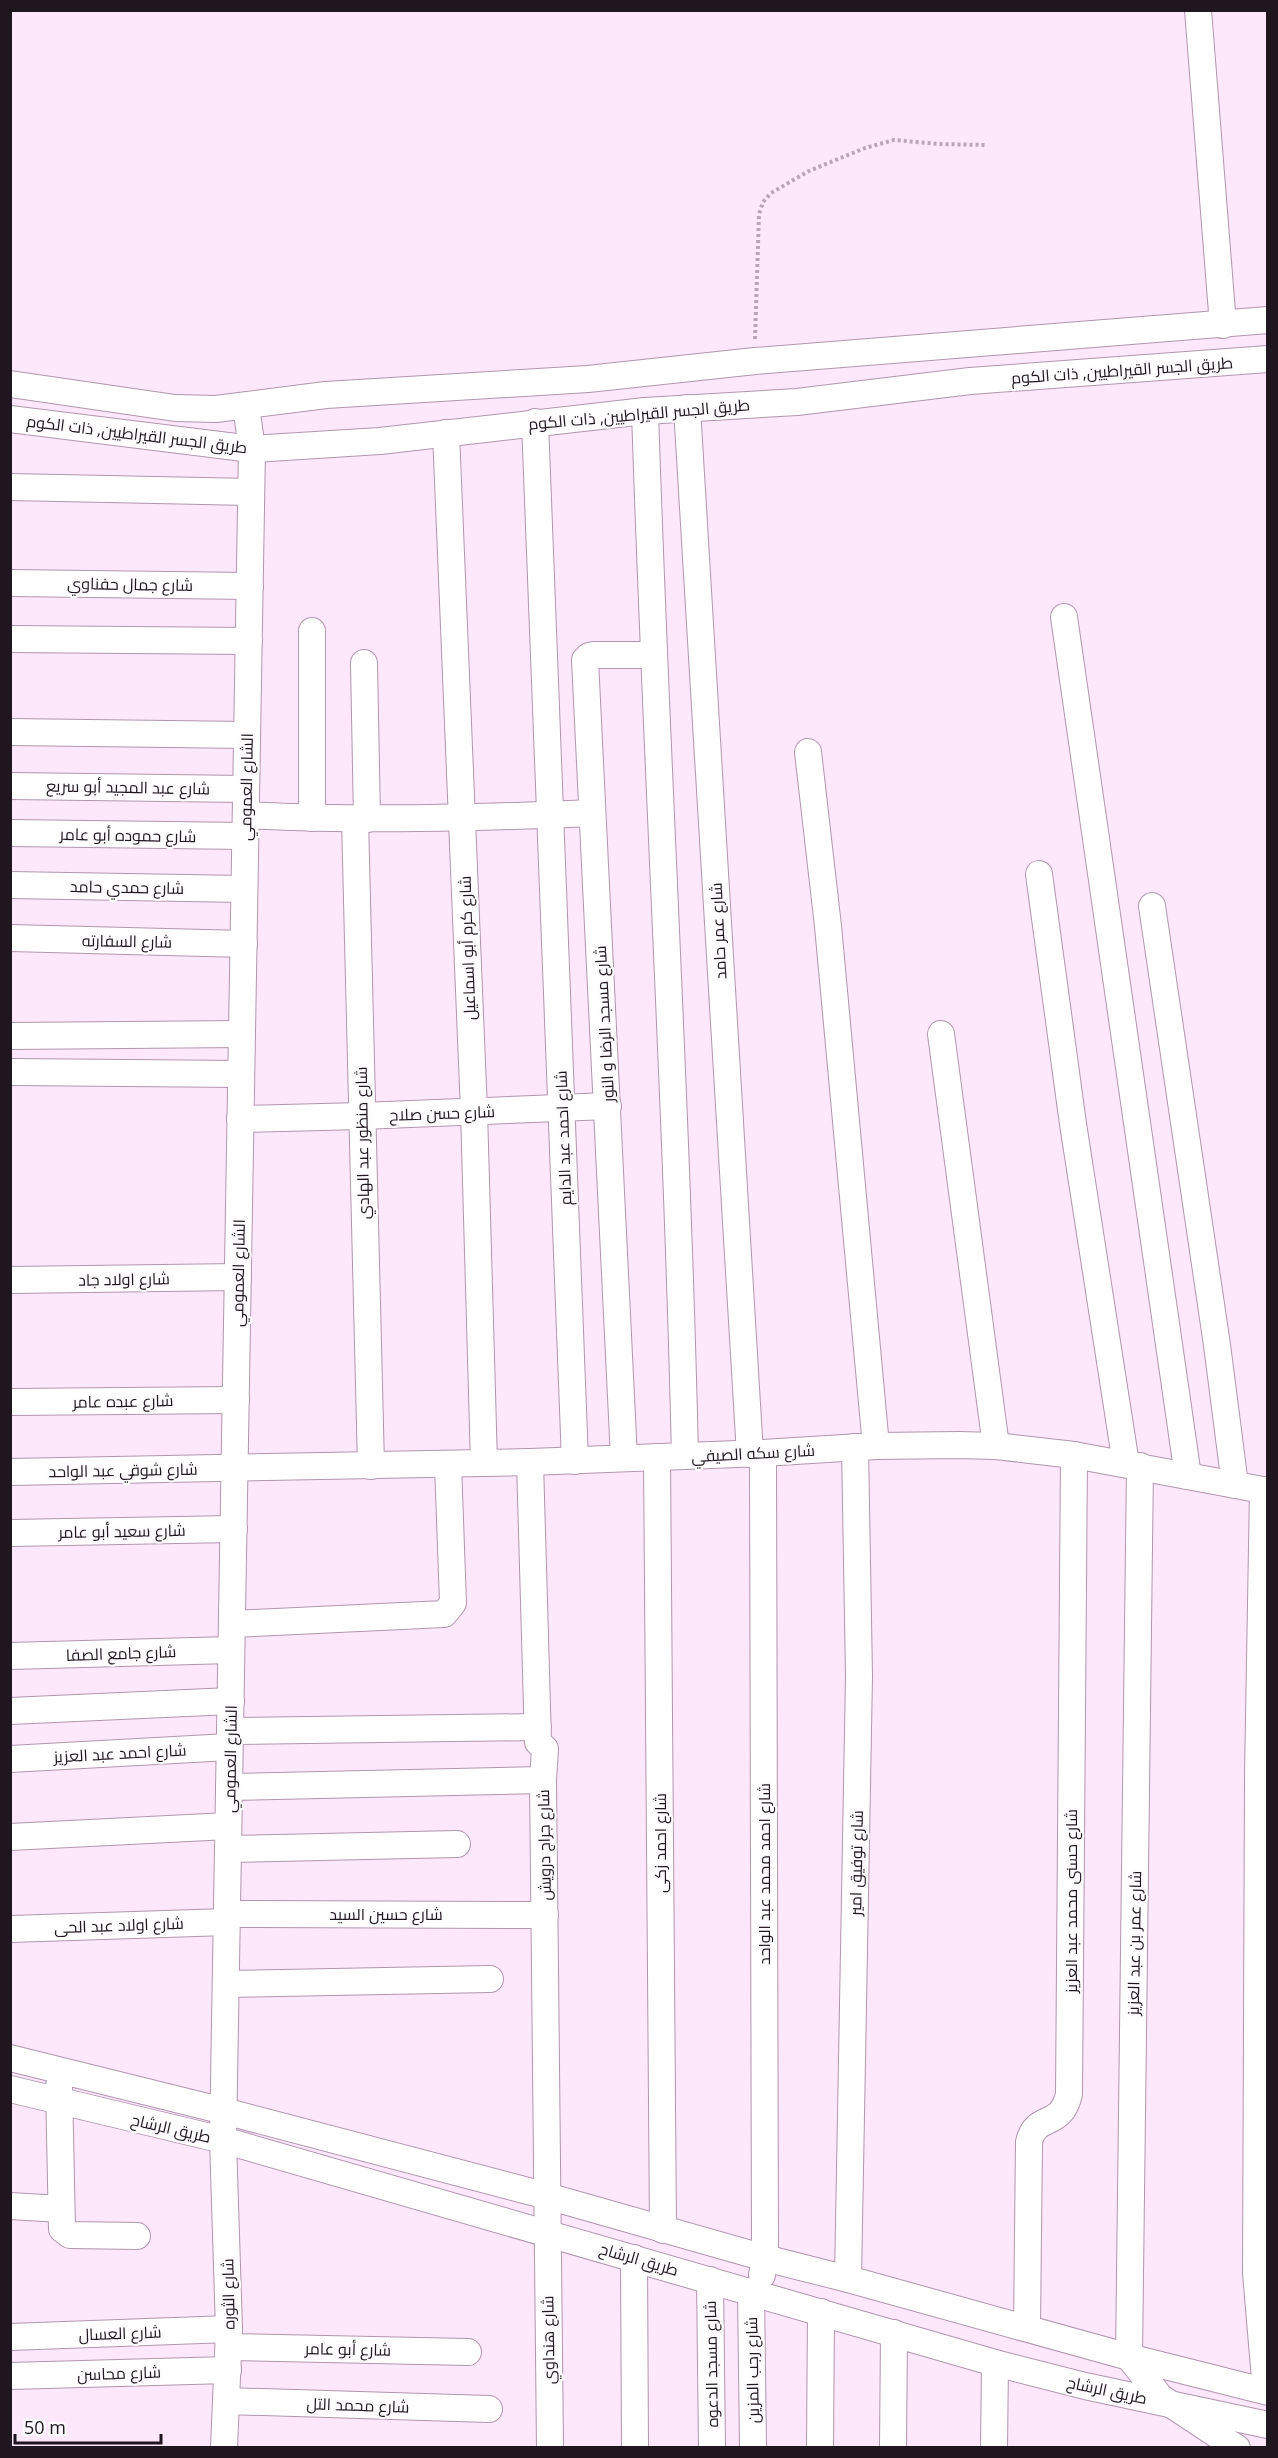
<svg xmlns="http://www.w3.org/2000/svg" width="1278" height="2458" viewBox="0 0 1278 2458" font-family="'Open Sans',Cairo,sans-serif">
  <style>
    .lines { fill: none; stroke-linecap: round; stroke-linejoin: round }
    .minor-casing { stroke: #b096ae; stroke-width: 28 }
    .path { stroke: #b8a6b7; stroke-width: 4; stroke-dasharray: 3 3; stroke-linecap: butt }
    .minor { stroke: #fff; stroke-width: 26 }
    .labels { text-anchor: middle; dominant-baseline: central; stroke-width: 4.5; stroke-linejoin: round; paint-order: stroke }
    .street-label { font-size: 16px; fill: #1f161f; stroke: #fcfcfc }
  </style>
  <rect width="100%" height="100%" fill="#fde7fb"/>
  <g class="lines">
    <defs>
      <g id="minor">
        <path d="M 1198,10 L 1223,325"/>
        <path d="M 10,384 L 175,408 L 216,409 L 326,395 L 588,379 L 755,361 L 1268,320"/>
        <path d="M 687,408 L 750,1454"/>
        <path d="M 645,411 C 656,759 677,1107 685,1456"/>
        <path d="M 10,419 L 252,449 L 380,441 L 645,411 L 797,402 L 970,381 L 1268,359"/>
        <path d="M 535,422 L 575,1461"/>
        <path d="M 446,433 L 474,1111 L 484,1463"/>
        <path d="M 10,487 L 251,492"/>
        <path d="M 10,583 L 250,586"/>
        <path d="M 1064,617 L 1188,1476"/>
        <path d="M 10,639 L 249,641"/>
        <path d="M 364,663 L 367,819"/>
        <path d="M 10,732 L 247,735"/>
        <path d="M 808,752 L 828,926 L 876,1446"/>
        <path d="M 10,786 L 246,789"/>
        <path d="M 246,815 C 361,821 476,818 592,813"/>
        <path d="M 312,818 L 312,631"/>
        <path d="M 355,819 L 371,1466"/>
        <path d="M 10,833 L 245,836"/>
        <path d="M 1039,874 L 1073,1124 L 1126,1464"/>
        <path d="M 10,885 L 244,889"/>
        <path d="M 1152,906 L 1217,1345 L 1235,1485"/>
        <path d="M 10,938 L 244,944"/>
        <path d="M 941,1034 L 996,1446"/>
        <path d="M 10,1036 L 242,1034"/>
        <path d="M 10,1072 L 241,1074"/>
        <path d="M 240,1119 L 361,1116 L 608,1106"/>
        <path d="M 10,1280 L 238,1277"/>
        <path d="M 10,1402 L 236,1400"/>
        <path d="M 657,1457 L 663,2230"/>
        <path d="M 624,1458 L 585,660 L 589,656 L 594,655 L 653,655"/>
        <path d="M 530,1462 L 538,1742 L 545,1749 L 543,1780 L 550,2448"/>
        <path d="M 1140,1466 L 1129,2357 L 1160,2397 L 1237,2448"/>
        <path d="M 10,1472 L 530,1462 L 763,1453 L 876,1446 L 959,1445 L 996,1446 L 1074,1455 L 1268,1491"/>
        <path d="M 1263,1490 L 1258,1776 L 1256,2273 L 1266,2391"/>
        <path d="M 10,1533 L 234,1529"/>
        <path d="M 232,1624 L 444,1614 L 453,1603 L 448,1464"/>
        <path d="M 10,1656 L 231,1650"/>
        <path d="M 10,1711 L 231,1701"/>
        <path d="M 230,1731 L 538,1727"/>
        <path d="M 10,1759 L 229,1747"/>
        <path d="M 229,1787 L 543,1780"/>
        <path d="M 10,1837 L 228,1826"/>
        <path d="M 228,1849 L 457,1844"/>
        <path d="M 227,1914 L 545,1915"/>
        <path d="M 10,1929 L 227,1922"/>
        <path d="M 226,1984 L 490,1979"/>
        <path d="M 10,2058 L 224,2111 L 547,2196 L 765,2258 L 848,2279 L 1129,2357 L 1268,2392"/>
        <path d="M 59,2086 L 62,2229 L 70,2235 L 137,2236"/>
        <path d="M 10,2089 L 223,2140 L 995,2363 L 1085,2386 L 1268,2425"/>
        <path d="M 10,2206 L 61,2209"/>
        <path d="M 634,2258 L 635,2448"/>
        <path d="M 762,2275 L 765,2258 L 763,1453"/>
        <path d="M 848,2279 L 859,1676 L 855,1447"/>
        <path d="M 710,2280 L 712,2448"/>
        <path d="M 751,2292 L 753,2448"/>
        <path d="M 1027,2328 L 1029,2142 C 1036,2112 1061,2130 1069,2094 L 1074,1455"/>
        <path d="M 10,2337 L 229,2329"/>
        <path d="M 229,2347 L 468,2352"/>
        <path d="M 10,2376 L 228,2370"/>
        <path d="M 226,2401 L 489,2409"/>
        <path d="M 224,2448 L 229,2329 L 223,2140 L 252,449 L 246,406"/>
        <path d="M 820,2448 L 821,2312"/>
        <path d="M 893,2448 L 894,2333"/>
        <path d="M 994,2448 L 995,2363"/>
      </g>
    </defs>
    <use href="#minor" class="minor-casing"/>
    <path class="path" d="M 755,339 L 759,214 L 763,202 L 771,193 L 809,171 L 865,148 L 894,140 L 939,144 L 986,145"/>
    <use href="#minor" class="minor"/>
  </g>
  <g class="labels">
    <g class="street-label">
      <text transform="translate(1122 370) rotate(-4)">طريق الجسر القيراطيين, ذات الكوم</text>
      <text transform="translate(639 414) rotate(-5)">طريق الجسر القيراطيين, ذات الكوم</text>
      <text transform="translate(137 434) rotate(7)">طريق الجسر القيراطيين, ذات الكوم</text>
      <text transform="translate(130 584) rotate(1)">شارع جمال حفناوي</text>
      <text transform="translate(128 787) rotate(1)">شارع عبد المجيد أبو سريع</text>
      <text transform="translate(246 787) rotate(-89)">الشارع العمومي</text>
      <text transform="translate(128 835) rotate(1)">شارع حموده أبو عامر</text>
      <text transform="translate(127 887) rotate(1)">شارع حمدي حامد</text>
      <text transform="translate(718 931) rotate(-93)">شارع عمر حامد</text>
      <text transform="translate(127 941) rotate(1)">شارع السفارته</text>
      <text transform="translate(467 948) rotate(-92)">شارع كرم أبو اسماعيل</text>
      <text transform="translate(604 1024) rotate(-93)">شارع مسجد الرضا و النور</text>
      <text transform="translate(442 1113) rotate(-2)">شارع حسن صلاح</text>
      <text transform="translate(563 1138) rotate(-92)">شارع احمد عبد الدايم</text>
      <text transform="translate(362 1143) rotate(-91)">شارع منظور عبد الهادي</text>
      <text transform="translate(238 1273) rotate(-89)">الشارع العمومي</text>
      <text transform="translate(124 1279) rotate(-1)">شارع اولاد جاد</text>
      <text transform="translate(123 1401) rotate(-1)">شارع عبده عامر</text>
      <text transform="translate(753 1453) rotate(-3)">شارع سكه الصيفي</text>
      <text transform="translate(123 1470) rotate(-1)">شارع شوقي عبد الواحد</text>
      <text transform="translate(122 1531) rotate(-1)">شارع سعيد أبو عامر</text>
      <text transform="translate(121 1653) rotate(-2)">شارع جامع الصفا</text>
      <text transform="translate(120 1753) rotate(-3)">شارع احمد عبد العزيز</text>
      <text transform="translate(230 1759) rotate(-89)">الشارع العمومي</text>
      <text transform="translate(660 1843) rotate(-90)">شارع احمد زكى</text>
      <text transform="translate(544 1845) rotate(-91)">شارع جراج درويش</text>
      <text transform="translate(856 1863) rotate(-89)">شارع توفيق امير</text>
      <text transform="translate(764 1874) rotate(-90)">شارع احمد محمد عبد الواحد</text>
      <text transform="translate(1071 1901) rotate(-90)">شارع حسنى محمد عبد العزيز</text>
      <text x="386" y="1914">شارع حسين السيد</text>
      <text transform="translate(119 1925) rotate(-2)">شارع اولاد عبد الحى</text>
      <text transform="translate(1134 1943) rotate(-89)">شارع عمر بن عبد العزيز</text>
      <text transform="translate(171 2128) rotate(13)">طريق الرشاح</text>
      <text transform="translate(639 2259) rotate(16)">طريق الرشاح</text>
      <text transform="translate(228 2294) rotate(-91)">شارع الثوره</text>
      <text transform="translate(120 2333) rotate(-2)">شارع العسال</text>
      <text transform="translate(548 2340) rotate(-91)">شارع هنداوي</text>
      <text transform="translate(348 2349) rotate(1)">شارع أبو عامر</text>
      <text transform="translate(711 2364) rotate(-91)">شارع مسجد الدعوه</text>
      <text transform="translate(752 2370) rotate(-91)">شارع رجب المزين</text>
      <text transform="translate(119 2373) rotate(-2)">شارع محاسن</text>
      <text transform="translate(1107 2390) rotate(12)">طريق الرشاح</text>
      <text transform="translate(358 2405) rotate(2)">شارع محمد التل</text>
    </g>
  </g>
  <rect width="1278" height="2458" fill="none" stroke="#1f161f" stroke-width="24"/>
  <path d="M15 2434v9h146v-9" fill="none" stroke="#1f161f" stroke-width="3"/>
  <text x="24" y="2434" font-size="18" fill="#1f161f" stroke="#fcfcfc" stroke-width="4.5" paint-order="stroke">50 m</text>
</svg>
